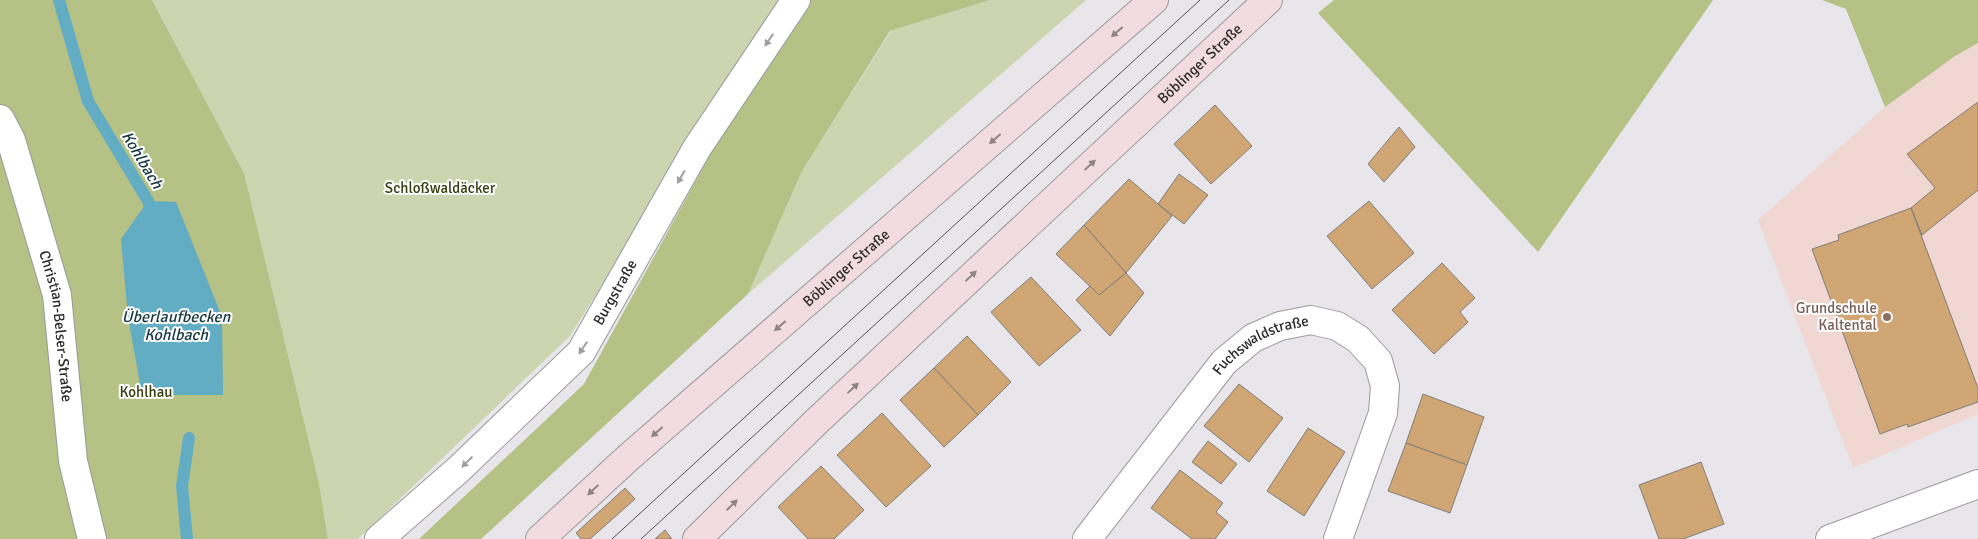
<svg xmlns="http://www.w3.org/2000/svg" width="1978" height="539" viewBox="0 0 1978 539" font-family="Signika,sans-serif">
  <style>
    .education { fill: #f1d7d2 }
    .green { fill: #cdd5b0 }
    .forest { fill: #b5c185 }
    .water { fill: #62acc4 }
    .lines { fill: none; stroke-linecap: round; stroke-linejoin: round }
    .stream { stroke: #62acc4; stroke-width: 12 }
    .building { fill: #d0a675; stroke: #807d7a }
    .street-casing { stroke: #99989b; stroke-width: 30 }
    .secondary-casing { stroke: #99989b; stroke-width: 30 }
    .street { stroke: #fff; stroke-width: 28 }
    .secondary { stroke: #f3dce0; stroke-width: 28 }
    .tram { stroke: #525253; stroke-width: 1 }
    .oneway { fill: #8e8386 }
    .oneway2 { fill: #9f9fa0 }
    .education-dot { fill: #8d6e63; stroke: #fff; stroke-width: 2 }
    .labels { text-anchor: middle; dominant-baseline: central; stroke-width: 4; stroke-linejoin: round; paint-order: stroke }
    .street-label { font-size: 15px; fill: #2a2a2b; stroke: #fff }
    .park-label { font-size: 15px; fill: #353c0e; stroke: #fff }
    .education-label { font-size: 15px; fill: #785e54; stroke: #fff; text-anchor: end }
    .water-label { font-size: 16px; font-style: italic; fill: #153843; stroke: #fff }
  </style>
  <rect width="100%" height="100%" fill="#e8e6ea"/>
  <path class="education" d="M 1978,43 L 1978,414 L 1853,468 L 1758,220 L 1885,107 L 1955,56 Z"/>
  <g class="green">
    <path d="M 152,0 L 782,0 L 570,336 L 358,539 L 328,539 L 319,483 L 244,173 Z"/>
    <path d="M 990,0 L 1086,0 L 748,294 L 802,171 L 891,31 Z"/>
  </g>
  <g class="forest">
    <path d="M 0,0 L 152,0 L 244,173 L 319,483 L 328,539 L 0,539 Z"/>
    <path d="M 803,0 L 990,0 L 890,31 L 802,171 L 748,294 L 481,539 L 419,539 L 584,384 L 711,153 Z"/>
    <path d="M 1334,0 L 1713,0 L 1538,252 L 1318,13 Z"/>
    <path d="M 1822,0 L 1978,0 L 1978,43 L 1955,56 L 1885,107 L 1846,9 Z"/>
  </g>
  <path class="water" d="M 148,201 L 176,202 L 222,317 L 223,395 L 142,395 L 128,317 L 121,239 Z"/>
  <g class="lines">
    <g class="stream">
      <path d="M 59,0 L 88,101 L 148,201 L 152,216"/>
      <path d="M 187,539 L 182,486 L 189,438"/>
    </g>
  </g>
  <g class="building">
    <path d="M 1978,102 L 1978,190 L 1922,235 L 1911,208 L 1935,188 L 1907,154 Z"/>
    <path d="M 1215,105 L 1252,146 L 1211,184 L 1174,144 Z"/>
    <path d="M 1399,127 L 1415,147 L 1384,182 L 1368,164 Z"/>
    <path d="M 1179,174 L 1208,195 L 1184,224 L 1158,204 Z"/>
    <path d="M 1129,179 L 1172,216 L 1126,273 L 1084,225 Z"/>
    <path d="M 1369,201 L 1414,253 L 1372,289 L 1327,236 Z"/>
    <path d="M 1911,208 L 1978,388 L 1978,402 L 1908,427 L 1907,424 L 1880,434 L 1812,249 L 1839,240 L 1838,235 Z"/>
    <path d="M 1084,225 L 1126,273 L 1099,295 L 1056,254 Z"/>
    <path d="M 1442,263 L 1475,298 L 1460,312 L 1468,322 L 1434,354 L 1392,310 Z"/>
    <path d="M 1126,273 L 1144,293 L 1110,336 L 1076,300 L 1090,286 L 1099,295 Z"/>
    <path d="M 1031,277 L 1081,330 L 1039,366 L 991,312 Z"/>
    <path d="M 967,336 L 1011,382 L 978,415 L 934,368 Z"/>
    <path d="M 934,368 L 978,415 L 944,447 L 900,400 Z"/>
    <path d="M 1239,384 L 1283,418 L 1249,462 L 1204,426 Z"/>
    <path d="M 1423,394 L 1484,417 L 1467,465 L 1406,443 Z"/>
    <path d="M 882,413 L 931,466 L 886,507 L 837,455 Z"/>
    <path d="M 1308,428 L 1345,452 L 1304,516 L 1267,491 Z"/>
    <path d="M 1208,441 L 1237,464 L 1221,484 L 1192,462 Z"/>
    <path d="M 1406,443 L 1467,465 L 1450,513 L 1388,491 Z"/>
    <path d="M 1701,462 L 1724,524 L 1683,539 L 1659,539 L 1639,485 Z"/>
    <path d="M 821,466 L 864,510 L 834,539 L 808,539 L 778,507 Z"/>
    <path d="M 1180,470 L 1223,503 L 1216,512 L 1228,522 L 1215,539 L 1192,539 L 1151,508 Z"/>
    <path d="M 625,488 L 635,499 L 590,539 L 581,539 L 576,533 Z"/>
    <path d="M 665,530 L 672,539 L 655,539 Z"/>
  </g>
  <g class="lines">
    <defs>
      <g id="street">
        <path id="s1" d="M 0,119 L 11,140 L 57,295 L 73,461 L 92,539"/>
        <path id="s2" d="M 379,539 L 459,469 L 581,352 L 697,148 L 796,0"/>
        <path id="s3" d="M 1087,539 L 1224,362 L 1253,338 L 1280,326 L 1311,320 L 1337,326 L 1358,339 L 1378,361 L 1385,386 L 1383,413 L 1338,539"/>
        <path d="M 1830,539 L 1978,484"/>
      </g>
      <g id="secondary">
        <path id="s4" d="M 540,539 L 629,457 L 1154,0"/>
        <path id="s5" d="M 697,539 L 817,421 L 1268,0"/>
      </g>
    </defs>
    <use href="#street" class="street-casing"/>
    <use href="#secondary" class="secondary-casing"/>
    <use href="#street" class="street"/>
    <use href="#secondary" class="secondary"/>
    <g class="tram">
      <path d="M 612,539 L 1200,0"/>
      <path d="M 641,539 L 1229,0"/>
    </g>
  </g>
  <defs><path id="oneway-solid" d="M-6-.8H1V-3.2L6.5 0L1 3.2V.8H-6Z" transform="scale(1.25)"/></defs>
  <g class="oneway">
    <use href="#oneway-solid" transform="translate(1117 32) rotate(139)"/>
    <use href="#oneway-solid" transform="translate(995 139) rotate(139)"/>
    <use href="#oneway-solid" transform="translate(1090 165) rotate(-43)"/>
    <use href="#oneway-solid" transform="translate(971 276) rotate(-43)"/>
    <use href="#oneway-solid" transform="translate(780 326) rotate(139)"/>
    <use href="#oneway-solid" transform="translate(853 388) rotate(-43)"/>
    <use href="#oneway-solid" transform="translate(657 432) rotate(139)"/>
    <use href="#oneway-solid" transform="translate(593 490) rotate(137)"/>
    <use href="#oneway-solid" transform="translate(732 505) rotate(-44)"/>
  </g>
  <g class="oneway2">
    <use href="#oneway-solid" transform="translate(769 40) rotate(124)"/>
    <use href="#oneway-solid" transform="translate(681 177) rotate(120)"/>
    <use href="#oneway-solid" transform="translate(583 348) rotate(124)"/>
    <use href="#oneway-solid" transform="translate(467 462) rotate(136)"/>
  </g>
  <circle class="education-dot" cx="1887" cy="317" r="5"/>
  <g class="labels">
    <g class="street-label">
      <text stroke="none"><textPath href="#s5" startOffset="692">Böblinger Straße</textPath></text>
      <text stroke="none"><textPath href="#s4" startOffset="409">Böblinger Straße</textPath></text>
      <text stroke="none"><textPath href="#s2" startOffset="344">Burgstraße</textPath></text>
      <text stroke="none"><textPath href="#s1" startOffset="216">Christian-Belser-Straße</textPath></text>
      <text stroke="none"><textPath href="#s3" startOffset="265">Fuchswaldstraße</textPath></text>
    </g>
    <g class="park-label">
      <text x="440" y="188">Schloßwaldäcker</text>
      <text x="146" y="392">Kohlhau</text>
    </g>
    <g class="education-label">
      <text x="1877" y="308">Grundschule<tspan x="1877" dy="17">Kaltental</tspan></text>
    </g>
    <g class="water-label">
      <text transform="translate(142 160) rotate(59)">Kohlbach</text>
      <text x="176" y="317">Überlaufbecken<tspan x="176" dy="18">Kohlbach</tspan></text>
    </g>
  </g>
</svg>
